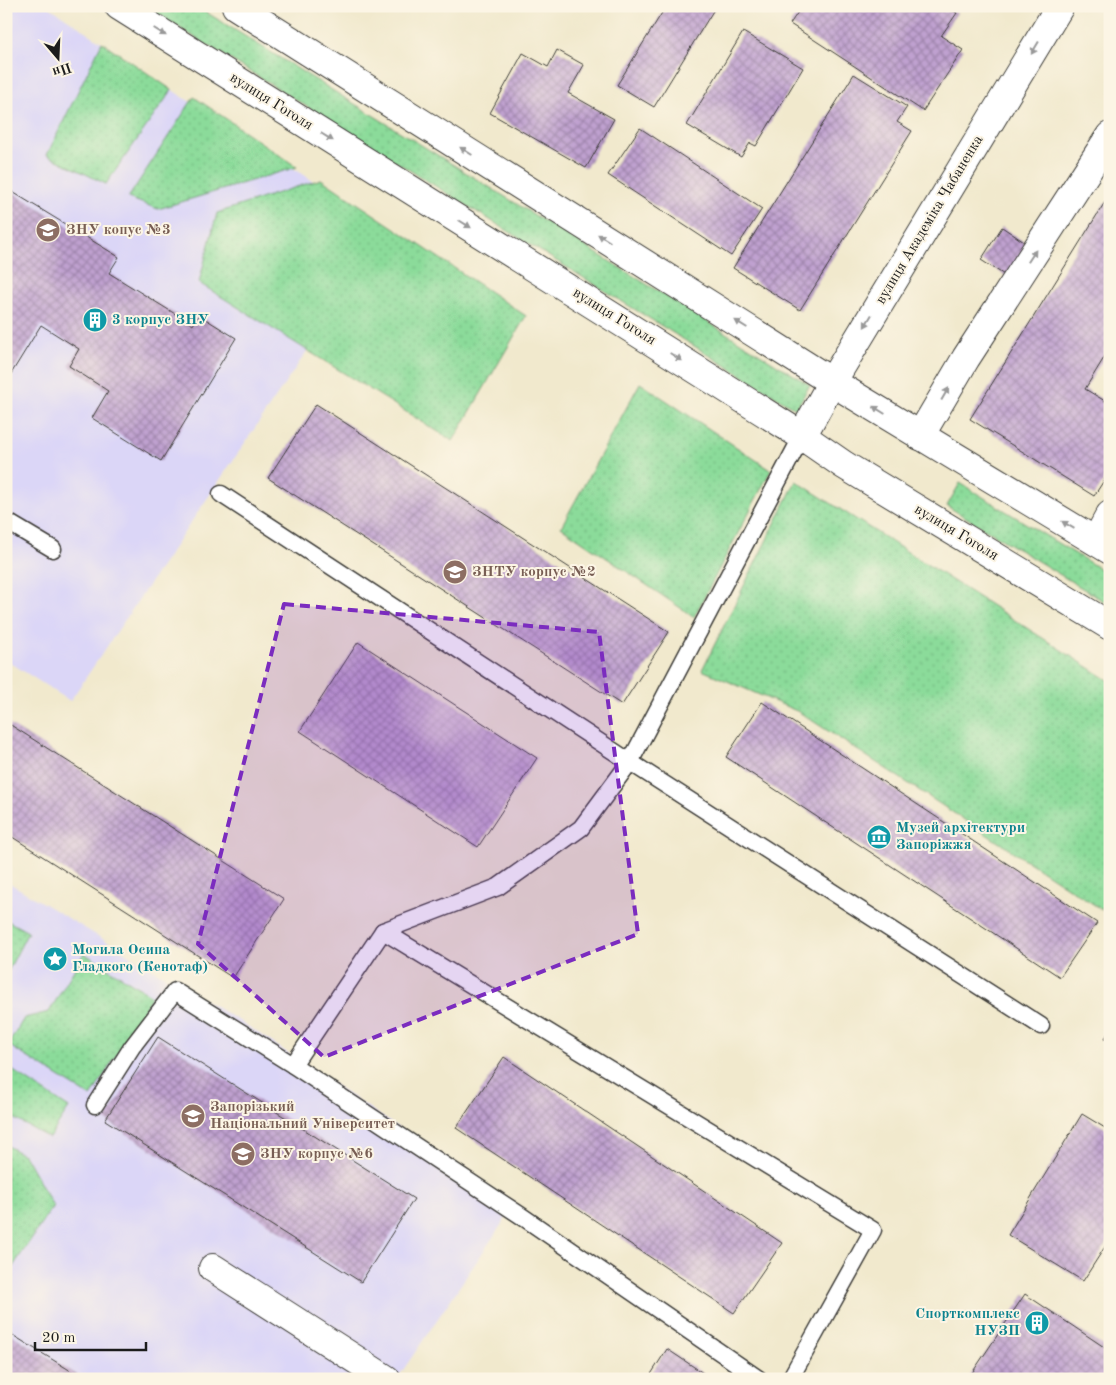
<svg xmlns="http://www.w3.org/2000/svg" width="1116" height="1385" viewBox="0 0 1116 1385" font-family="'Old Standard TT',serif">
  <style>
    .built { fill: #dbd6f7 }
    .grass { fill: url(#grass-dots); stroke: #547c5b }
    .building { fill: url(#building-cross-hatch) }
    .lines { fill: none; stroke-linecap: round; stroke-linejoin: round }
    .lane-casing { stroke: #3c3b37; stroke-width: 19 }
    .street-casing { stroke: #3c3b37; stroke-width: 30 }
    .secondary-casing { stroke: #3c3b37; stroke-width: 30 }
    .lane { stroke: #fff; stroke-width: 16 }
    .street { stroke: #fff; stroke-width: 28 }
    .secondary { stroke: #fff; stroke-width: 28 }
    .oneway { fill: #999 }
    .marked { fill: #7b2cbf; fill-opacity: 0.2; stroke: #7b2cbf; stroke-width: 4; stroke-dasharray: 10 6; stroke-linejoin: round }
    .labels { text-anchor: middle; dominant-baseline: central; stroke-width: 4; stroke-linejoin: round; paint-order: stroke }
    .street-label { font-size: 15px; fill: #1c1c1c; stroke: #fcf5e5 }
    .education-label { font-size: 15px; font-weight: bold; fill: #785e54; stroke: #fcf5e5; text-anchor: start }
    .culture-label { font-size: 15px; font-weight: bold; fill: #0d838f; stroke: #fcf5e5; text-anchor: start }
  </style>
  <defs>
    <pattern id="grass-dots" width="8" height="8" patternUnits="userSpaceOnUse" patternTransform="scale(1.25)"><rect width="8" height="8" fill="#8bdb9a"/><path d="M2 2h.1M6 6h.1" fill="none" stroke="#77bb84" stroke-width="1.8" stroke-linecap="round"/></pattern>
    <pattern id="building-cross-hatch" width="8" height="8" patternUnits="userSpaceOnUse" patternTransform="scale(1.25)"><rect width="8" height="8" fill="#c0a1d0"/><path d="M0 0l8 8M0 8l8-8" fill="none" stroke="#9b82a8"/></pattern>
  </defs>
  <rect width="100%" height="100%" fill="#fcf5e5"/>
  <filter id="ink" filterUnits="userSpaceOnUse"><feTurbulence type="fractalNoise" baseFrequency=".02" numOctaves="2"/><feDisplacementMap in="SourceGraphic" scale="10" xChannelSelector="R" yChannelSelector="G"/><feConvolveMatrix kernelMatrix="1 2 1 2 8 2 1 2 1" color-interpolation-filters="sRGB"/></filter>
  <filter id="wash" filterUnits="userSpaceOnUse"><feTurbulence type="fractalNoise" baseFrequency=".0096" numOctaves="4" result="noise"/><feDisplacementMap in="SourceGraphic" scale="20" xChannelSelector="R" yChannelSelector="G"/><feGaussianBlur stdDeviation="1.12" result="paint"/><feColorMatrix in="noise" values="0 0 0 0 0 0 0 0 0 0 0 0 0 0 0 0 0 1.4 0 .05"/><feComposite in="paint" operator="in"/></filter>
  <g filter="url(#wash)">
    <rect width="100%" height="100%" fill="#f1e9cd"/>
    <g class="built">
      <path d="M 6,6 L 48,6 L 172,90 L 389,230 L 70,701 L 6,660 Z"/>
      <path d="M 6,881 L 246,1025 L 514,1206 L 397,1379 L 6,1379 Z"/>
    </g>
    <g class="grass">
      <path d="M 144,6 L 196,6 L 810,385 L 796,409 Z"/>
      <path d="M 102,42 L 172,90 L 106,184 L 47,155 Z"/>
      <path d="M 194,97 L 297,167 L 158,209 L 128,198 Z"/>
      <path d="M 321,179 L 526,316 L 453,441 L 199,283 L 217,213 Z"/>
      <path d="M 640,383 L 771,470 L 694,617 L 561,527 Z"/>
      <path d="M 796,481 L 1110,681 L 1110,906 L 1104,911 L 799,712 L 702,670 Z"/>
      <path d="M 960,483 L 1110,575 L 1110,605 L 947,506 Z"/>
      <path d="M 6,920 L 28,932 L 6,975 Z"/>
      <path d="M 84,953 L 152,996 L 91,1097 L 8,1045 L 24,1018 L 49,1012 Z"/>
      <path d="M 6,1066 L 69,1108 L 49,1138 L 6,1114 Z"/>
      <path d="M 6,1145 L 25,1156 L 53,1206 L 6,1277 Z"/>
    </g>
    <g id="blocks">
      <g class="building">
        <path d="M 663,6 L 716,6 L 654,107 L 617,85 L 665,8 Z"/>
        <path d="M 802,6 L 946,6 L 957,13 L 941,36 L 963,50 L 923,111 L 790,24 Z"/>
        <path d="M 743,32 L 803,68 L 756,146 L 750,143 L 741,157 L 687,125 Z"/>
        <path d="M 557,50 L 584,65 L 568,93 L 614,119 L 586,168 L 490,113 L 523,53 L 548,67 Z"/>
        <path d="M 854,74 L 907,107 L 897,122 L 912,131 L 800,310 L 733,268 Z"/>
        <path d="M 640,128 L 762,209 L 731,256 L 608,175 Z"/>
        <path d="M 6,188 L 119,257 L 109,273 L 193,325 L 199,315 L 236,338 L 161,461 L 92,418 L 108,391 L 69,366 L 79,349 L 41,325 L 6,382 Z"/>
        <path d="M 1105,202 L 1110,205 L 1110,348 L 1085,389 L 1110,404 L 1110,471 L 1094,496 L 970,419 Z"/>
        <path d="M 1002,227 L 1030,246 L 1009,278 L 981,260 Z"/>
        <path d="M 316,404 L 669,632 L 622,705 L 268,478 Z"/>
        <path d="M 358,642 L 537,758 L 478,847 L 300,731 Z"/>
        <path d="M 762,702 L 1097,923 L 1060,977 L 726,757 Z"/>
        <path d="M 6,722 L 284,899 L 233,978 L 6,833 Z"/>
        <path d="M 1110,1030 L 1110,1042 L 1105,1038 Z"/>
        <path d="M 158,1037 L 414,1199 L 361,1282 L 105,1120 Z"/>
        <path d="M 504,1057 L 782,1243 L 734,1313 L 456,1128 Z"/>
        <path d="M 1082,1114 L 1110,1131 L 1110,1239 L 1083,1281 L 1008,1235 Z"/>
        <path d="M 1025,1294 L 1110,1351 L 1110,1379 L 968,1379 Z"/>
        <path d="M 6,1331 L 84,1379 L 6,1379 Z"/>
        <path d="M 667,1349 L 712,1379 L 648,1379 Z"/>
      </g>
    </g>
  </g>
  <g filter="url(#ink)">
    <use href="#blocks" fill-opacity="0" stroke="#3c3b37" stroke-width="1"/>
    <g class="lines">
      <defs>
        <g id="lane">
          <path d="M 221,494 L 630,762 L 1041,1026"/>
          <path d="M 6,521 L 53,549"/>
          <path d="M 383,931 L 873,1230 L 790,1379"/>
          <path d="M 293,1065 L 520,1215 L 759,1379"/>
          <path d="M 95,1105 L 132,1047 L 175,991 L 293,1065 L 383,931 L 498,887 L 581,828 L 630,762 L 802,436"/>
        </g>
        <g id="street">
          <path d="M 802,436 L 832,382 L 1060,6"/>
          <path d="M 920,436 L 966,358 L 1110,136"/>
          <path d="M 213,1268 L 386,1379"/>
        </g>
        <g id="secondary">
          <path d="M 119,6 L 802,436 L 844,465 L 1110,626"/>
          <path d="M 236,6 L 832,382 L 1110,550"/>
          <path d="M 1096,541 L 1110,515"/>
        </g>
      </defs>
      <use href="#lane" class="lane-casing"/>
      <use href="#street" class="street-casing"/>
      <use href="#secondary" class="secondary-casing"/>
      <use href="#lane" class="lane"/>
      <use href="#street" class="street"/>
      <use href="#secondary" class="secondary"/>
    </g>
    <defs><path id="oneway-solid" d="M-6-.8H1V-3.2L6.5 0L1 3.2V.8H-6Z" transform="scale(1.25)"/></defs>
    <g class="oneway">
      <use href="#oneway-solid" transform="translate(160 32) rotate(32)"/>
      <use href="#oneway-solid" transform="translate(1035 48) rotate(121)"/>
      <use href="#oneway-solid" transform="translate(327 137) rotate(32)"/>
      <use href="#oneway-solid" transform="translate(466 151) rotate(-148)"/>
      <use href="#oneway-solid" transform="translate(465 224) rotate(32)"/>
      <use href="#oneway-solid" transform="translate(604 238) rotate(-148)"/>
      <use href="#oneway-solid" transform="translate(1032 256) rotate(-57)"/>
      <use href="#oneway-solid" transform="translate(868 321) rotate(121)"/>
      <use href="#oneway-solid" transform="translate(741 324) rotate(-148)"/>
      <use href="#oneway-solid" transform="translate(676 357) rotate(32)"/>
      <use href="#oneway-solid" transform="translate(945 394) rotate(-60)"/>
      <use href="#oneway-solid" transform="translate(879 410) rotate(-148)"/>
      <use href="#oneway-solid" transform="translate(1068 525) rotate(-149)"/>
    </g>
  </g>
  <path class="marked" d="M 284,604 L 599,632 L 638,934 L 324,1057 L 198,944 Z"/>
  <defs>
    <symbol id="university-disc" viewBox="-11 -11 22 22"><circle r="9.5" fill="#8d6e63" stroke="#fcf5e5"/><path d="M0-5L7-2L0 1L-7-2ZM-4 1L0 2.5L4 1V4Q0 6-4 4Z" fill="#fff"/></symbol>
    <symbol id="building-disc" viewBox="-11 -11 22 22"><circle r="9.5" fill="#0f9aa8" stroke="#fcf5e5"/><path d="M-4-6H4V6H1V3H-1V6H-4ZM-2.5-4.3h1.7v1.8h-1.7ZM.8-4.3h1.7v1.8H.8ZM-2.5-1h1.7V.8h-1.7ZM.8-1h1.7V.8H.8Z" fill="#fff"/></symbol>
    <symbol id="museum-disc" viewBox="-11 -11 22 22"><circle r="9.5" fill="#0f9aa8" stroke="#fcf5e5"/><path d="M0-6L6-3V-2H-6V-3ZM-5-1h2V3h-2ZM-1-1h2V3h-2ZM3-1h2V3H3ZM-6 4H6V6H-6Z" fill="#fff"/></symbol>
    <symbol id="sight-disc" viewBox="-11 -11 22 22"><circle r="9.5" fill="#0f9aa8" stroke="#fcf5e5"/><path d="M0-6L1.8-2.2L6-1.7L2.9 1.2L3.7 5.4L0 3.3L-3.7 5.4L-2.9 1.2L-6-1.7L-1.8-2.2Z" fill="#fff"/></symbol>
  </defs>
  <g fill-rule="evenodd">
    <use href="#university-disc" x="34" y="216" width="28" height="28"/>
    <use href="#building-disc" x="81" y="306" width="28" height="28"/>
    <use href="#university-disc" x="441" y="558" width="28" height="28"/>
    <use href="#museum-disc" x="865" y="823" width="28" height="28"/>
    <use href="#sight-disc" x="41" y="945" width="28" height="28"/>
    <use href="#university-disc" x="179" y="1102" width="28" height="28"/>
    <use href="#university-disc" x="229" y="1140" width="28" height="28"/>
    <use href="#building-disc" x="1023" y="1309" width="28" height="28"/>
  </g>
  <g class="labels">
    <g class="street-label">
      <text transform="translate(271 102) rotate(32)">вулиця Гоголя</text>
      <text transform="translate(930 220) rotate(-59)">вулиця Академіка Чабаненка</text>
      <text transform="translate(614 317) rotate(32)">вулиця Гоголя</text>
      <text transform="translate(956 533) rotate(31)">вулиця Гоголя</text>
    </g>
    <g class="education-label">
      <text x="66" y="230">ЗНУ копус №3</text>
      <text x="472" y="572">ЗНТУ корпус №2</text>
      <text x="210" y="1107">Запорізький<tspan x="210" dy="17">Національний Університет</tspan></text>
      <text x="260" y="1154">ЗНУ корпус №6</text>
    </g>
    <g class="culture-label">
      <text x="112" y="320">3 корпус ЗНУ</text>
      <text x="896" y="828">Музей архітектури<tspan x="896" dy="17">Запоріжжя</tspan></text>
      <text x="72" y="950">Могила Осипа<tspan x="72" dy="17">Гладкого (Кенотаф)</tspan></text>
      <text x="1020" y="1314" text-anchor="end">Спорткомплекс<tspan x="1020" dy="17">НУЗП</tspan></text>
    </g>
  </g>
  <rect width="1116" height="1385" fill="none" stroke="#fcf5e5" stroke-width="25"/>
  <g transform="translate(58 58) rotate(161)" stroke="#fcf5e5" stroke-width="4" paint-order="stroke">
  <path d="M0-4L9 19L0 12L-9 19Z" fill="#1c1c1c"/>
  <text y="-8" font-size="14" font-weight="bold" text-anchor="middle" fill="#1c1c1c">Пн</text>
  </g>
  <path d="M35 1342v8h111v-8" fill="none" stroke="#1c1c1c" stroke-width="2.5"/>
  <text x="42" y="1342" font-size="15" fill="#1c1c1c" stroke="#fcf5e5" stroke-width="4" paint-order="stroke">20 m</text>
</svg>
